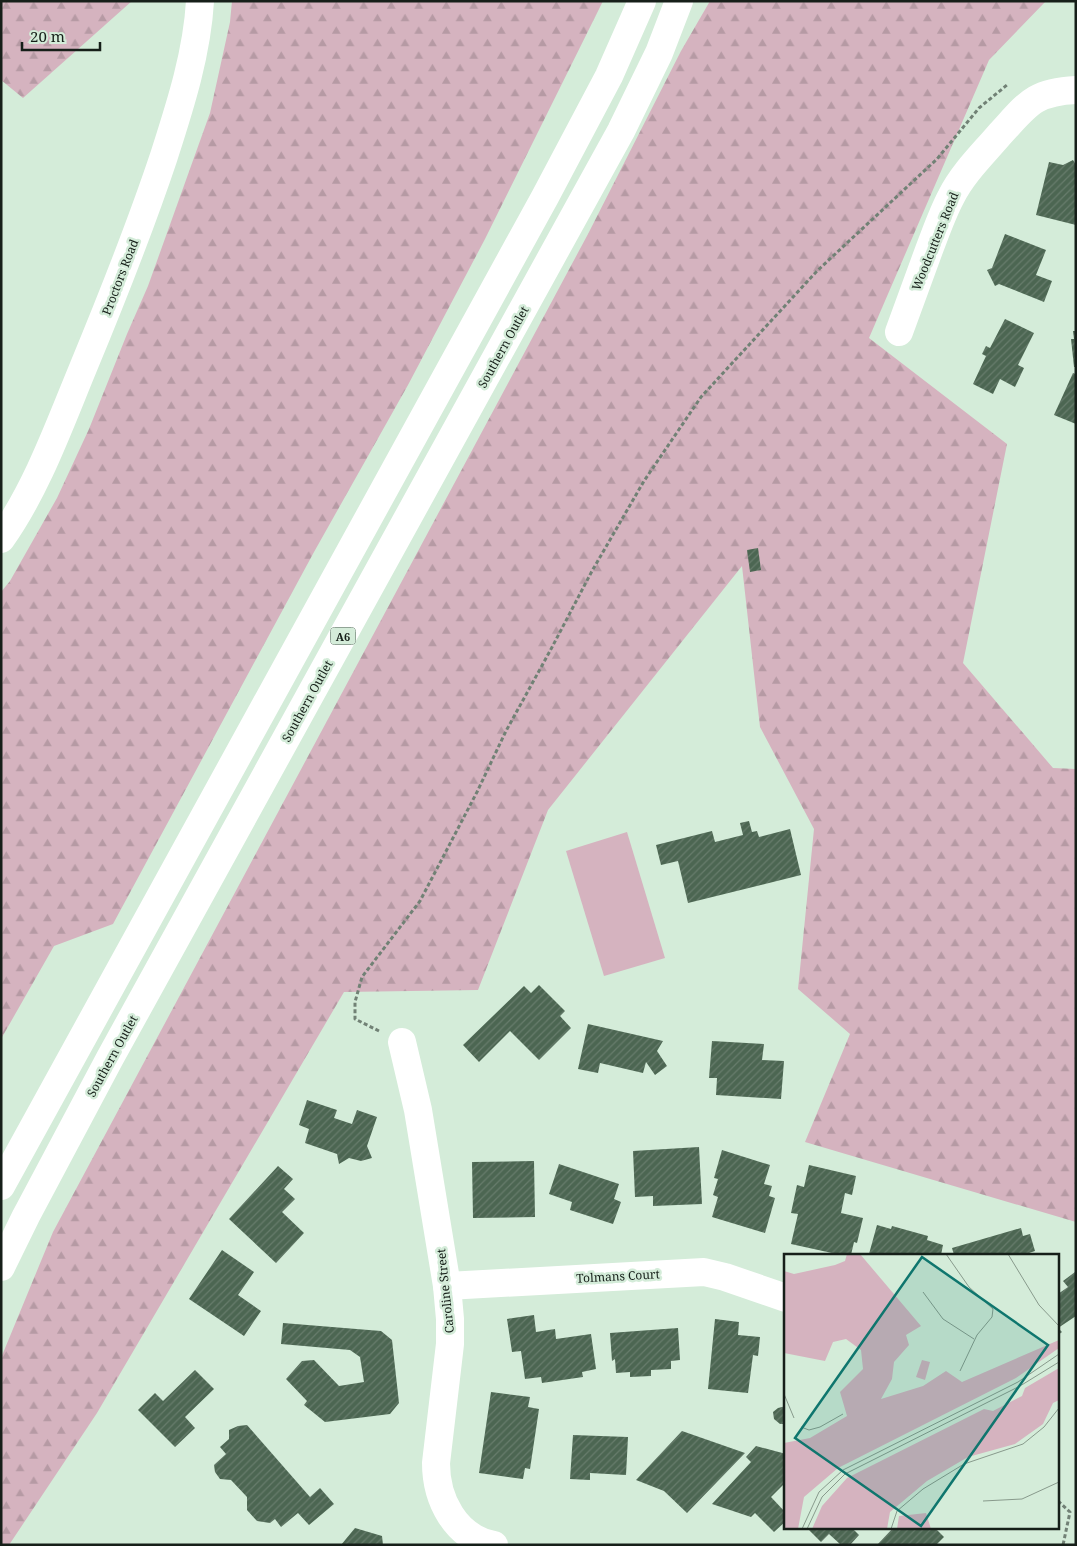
<svg xmlns="http://www.w3.org/2000/svg" width="1077" height="1546" viewBox="0 0 1077 1546" font-family="'Noto Serif',serif">
  <style>
    .forest { fill: url(#forest-firs) }
    .park { fill: #d5b3bf }
    .building { fill: url(#building-hatch) }
    .lines { fill: none; stroke-linecap: round; stroke-linejoin: round }
    .path { stroke: #718175; stroke-width: 3; stroke-dasharray: 4 2.5; stroke-linecap: butt }
    .minor { stroke: #fff; stroke-width: 28 }
    .highway { stroke: #fff; stroke-width: 28 }
    .labels { text-anchor: middle; dominant-baseline: central; stroke-width: 5; stroke-linejoin: round; paint-order: stroke }
    .shield { fill: #d4ecd9; stroke: #4f5c53; stroke-width: 1 }
    .shield-label { font-size: 11px; font-weight: bold; fill: #161f19 }
    .street-label { font-size: 12px; fill: #161f19; stroke: #d4ecd9 }
    .inset-road { fill: none; stroke: #889a8c; stroke-width: 1 }
    .view { fill: #0f766e; fill-opacity: 0.15; stroke: #0f766e; stroke-width: 2.5 }
    .inset-edge { fill: none; stroke: #161f19; stroke-width: 2.5 }
  </style>
  <defs>
    <pattern id="forest-firs" width="22" height="20" patternUnits="userSpaceOnUse" patternTransform="scale(1.25)"><rect width="22" height="20" fill="#d5b3bf"/><path d="M5 1l3.5 6h-7zM16 11l3.5 6h-7z" fill="#b69aa4"/></pattern>
    <pattern id="building-hatch" width="6" height="6" patternUnits="userSpaceOnUse" patternTransform="scale(1.25)"><rect width="6" height="6" fill="#4c6652"/><path d="M-1 1l2-2M0 6l6-6M5 7l2-2" fill="none" stroke="#677c6c"/></pattern>
  </defs>
  <rect width="100%" height="100%" fill="#d4ecd9"/>
  <g class="forest">
    <path d="M 1,1 L 132,1 L 23,98 L 1,80 Z"/>
    <path d="M 232,1 L 603,1 L 485,239 L 408,385 L 314,552 L 113,924 L 54,946 L 1,1039 L 1,592 L 10,581 L 57,498 L 89,429 L 127,334 L 148,286 L 210,113 L 230,22 Z"/>
    <path d="M 710,1 L 1046,1 L 989,60 L 869,338 L 1007,444 L 963,663 L 1053,768 L 1076,769 L 1076,1222 L 805,1142 L 850,1034 L 798,989 L 814,829 L 760,727 L 742,566 L 548,810 L 478,990 L 344,992 L 97,1413 L 9,1545 L 1,1545 L 1,1358 L 53,1232 L 588,234 L 681,51 Z"/>
  </g>
  <path class="park" d="M 627,832 L 665,958 L 604,976 L 566,851 Z"/>
  <g class="building">
    <path d="M 1073,160 L 1076,165 L 1076,225 L 1036,215 L 1049,162 L 1063,165 Z"/>
    <path d="M 1005,234 L 1046,250 L 1036,275 L 1052,281 L 1044,302 L 999,284 L 995,286 L 987,270 L 992,268 Z"/>
    <path d="M 1005,319 L 1034,333 L 1018,365 L 1024,368 L 1015,387 L 1000,379 L 993,394 L 973,384 L 986,356 L 982,354 L 986,346 L 990,348 Z"/>
    <path d="M 1073,331 L 1076,331 L 1076,367 L 1074,367 L 1071,339 L 1074,339 Z"/>
    <path d="M 1073,373 L 1076,374 L 1076,424 L 1054,415 Z"/>
    <path d="M 758,548 L 761,570 L 750,572 L 747,550 Z"/>
    <path d="M 749,821 L 752,832 L 757,831 L 759,837 L 790,829 L 801,875 L 688,903 L 678,861 L 661,865 L 656,845 L 712,831 L 715,842 L 743,835 L 740,823 Z"/>
    <path d="M 539,985 L 565,1011 L 560,1016 L 571,1028 L 539,1060 L 510,1031 L 479,1062 L 463,1045 L 524,986 L 531,993 Z"/>
    <path d="M 588,1024 L 663,1041 L 657,1051 L 667,1066 L 655,1075 L 646,1062 L 643,1073 L 600,1063 L 598,1073 L 578,1069 Z"/>
    <path d="M 712,1041 L 764,1044 L 762,1060 L 784,1061 L 781,1099 L 716,1095 L 717,1078 L 709,1078 Z"/>
    <path d="M 307,1100 L 337,1110 L 334,1118 L 352,1124 L 357,1110 L 377,1117 L 367,1146 L 372,1158 L 361,1161 L 349,1158 L 339,1164 L 337,1154 L 305,1143 L 309,1129 L 299,1125 Z"/>
    <path d="M 699,1147 L 702,1204 L 653,1206 L 653,1196 L 635,1197 L 633,1151 Z"/>
    <path d="M 722,1150 L 770,1165 L 764,1184 L 772,1186 L 769,1196 L 775,1198 L 765,1233 L 712,1217 L 718,1197 L 713,1195 L 718,1179 L 714,1178 Z"/>
    <path d="M 534,1161 L 535,1217 L 473,1218 L 472,1162 Z"/>
    <path d="M 559,1164 L 619,1184 L 614,1199 L 621,1202 L 613,1224 L 570,1210 L 572,1202 L 549,1194 Z"/>
    <path d="M 809,1165 L 856,1176 L 852,1195 L 845,1193 L 841,1213 L 863,1218 L 857,1243 L 854,1242 L 851,1255 L 841,1255 L 791,1244 L 798,1214 L 791,1213 L 797,1185 L 804,1187 Z"/>
    <path d="M 278,1166 L 293,1179 L 284,1189 L 295,1199 L 282,1212 L 304,1233 L 276,1263 L 229,1219 Z"/>
    <path d="M 877,1225 L 891,1229 L 892,1226 L 928,1236 L 927,1240 L 943,1245 L 941,1255 L 869,1254 Z"/>
    <path d="M 1021,1228 L 1023,1236 L 1030,1234 L 1035,1251 L 1023,1255 L 954,1255 L 952,1248 Z"/>
    <path d="M 222,1250 L 254,1272 L 238,1295 L 261,1311 L 244,1336 L 189,1299 Z"/>
    <path d="M 1075,1272 L 1076,1316 L 1058,1328 L 1062,1332 L 1058,1335 L 1058,1294 L 1068,1287 L 1063,1281 Z"/>
    <path d="M 534,1315 L 536,1332 L 555,1329 L 556,1339 L 591,1334 L 596,1369 L 582,1372 L 583,1377 L 542,1383 L 541,1377 L 525,1379 L 521,1351 L 512,1352 L 507,1319 Z"/>
    <path d="M 715,1319 L 739,1322 L 738,1335 L 760,1337 L 758,1356 L 753,1355 L 748,1393 L 708,1389 Z"/>
    <path d="M 283,1323 L 381,1331 L 392,1340 L 399,1403 L 390,1414 L 325,1422 L 304,1405 L 307,1401 L 286,1379 L 302,1361 L 314,1360 L 339,1386 L 364,1382 L 360,1357 L 350,1350 L 281,1344 Z"/>
    <path d="M 678,1328 L 680,1360 L 671,1361 L 671,1369 L 651,1370 L 651,1376 L 630,1377 L 630,1372 L 616,1373 L 615,1359 L 612,1361 L 610,1333 Z"/>
    <path d="M 195,1370 L 214,1389 L 185,1417 L 195,1428 L 175,1447 L 138,1410 L 155,1393 L 163,1401 Z"/>
    <path d="M 491,1392 L 530,1397 L 528,1407 L 539,1409 L 530,1469 L 525,1468 L 523,1479 L 479,1473 Z"/>
    <path d="M 786,1406 L 786,1424 L 780,1424 L 774,1419 L 773,1412 L 778,1408 Z"/>
    <path d="M 247,1425 L 310,1497 L 320,1488 L 334,1504 L 309,1525 L 298,1513 L 281,1527 L 275,1519 L 270,1523 L 257,1521 L 247,1510 L 247,1497 L 231,1480 L 220,1479 L 215,1472 L 214,1465 L 226,1454 L 220,1447 L 229,1439 L 229,1430 L 238,1426 Z"/>
    <path d="M 682,1431 L 745,1453 L 687,1513 L 664,1491 L 636,1480 Z"/>
    <path d="M 573,1435 L 628,1437 L 626,1475 L 590,1473 L 590,1480 L 570,1479 Z"/>
    <path d="M 756,1446 L 786,1454 L 786,1482 L 771,1497 L 786,1513 L 786,1521 L 774,1532 L 755,1513 L 751,1517 L 712,1504 L 751,1462 L 746,1457 Z"/>
    <path d="M 806,1527 L 851,1527 L 859,1535 L 850,1545 L 841,1545 L 829,1534 L 821,1542 Z"/>
    <path d="M 894,1527 L 938,1527 L 936,1529 L 944,1537 L 936,1545 L 877,1545 Z"/>
    <path d="M 355,1528 L 382,1536 L 383,1545 L 341,1545 Z"/>
  </g>
  <g class="lines">
    <g class="path">
      <path d="M 379,1031 L 355,1019 L 355,1002 L 362,977 L 420,901 L 477,792 L 506,731 L 550,651 L 592,571 L 644,481 L 701,397 L 817,271 L 937,159 L 979,108 L 1007,85"/>
      <path d="M 1058,1501 L 1070,1512 L 1063,1545"/>
    </g>
    <g class="minor">
      <path d="M 899,332 C 909,305 919,277 929,250 C 936,232 942,214 951,197 C 963,173 983,154 1000,134 C 1027,105 1033,92 1076,90"/>
      <path d="M 1,539 C 37,488 59,426 83,368 C 112,298 140,228 164,156 C 180,106 197,54 200,1"/>
      <path d="M 402,1042 L 418,1110 L 447,1286 L 450,1319 L 450,1344 L 436,1463 C 436,1499 455,1538 494,1545"/>
      <path d="M 447,1286 L 704,1272 L 725,1277 L 786,1298"/>
    </g>
    <g class="highway">
      <path d="M 1,1186 L 545,197 L 609,76 L 642,1"/>
      <path d="M 1,1267 L 26,1216 L 110,1058 L 621,131 L 659,53 L 679,1"/>
    </g>
  </g>
  <g class="labels">
    <rect class="shield" x="330.5" y="627.5" width="25" height="17" rx="4"/>
    <g class="shield-label">
      <text x="343" y="636">A6</text>
    </g>
    <g class="street-label">
      <text transform="translate(935 241) rotate(-68)">Woodcutters Road</text>
      <text transform="translate(120 277) rotate(-69)">Proctors Road</text>
      <text transform="translate(503 347) rotate(-61)">Southern Outlet</text>
      <text transform="translate(307 701) rotate(-61)">Southern Outlet</text>
      <text transform="translate(112 1056) rotate(-61)">Southern Outlet</text>
      <text transform="translate(618 1276) rotate(-3)">Tolmans Court</text>
      <text transform="translate(445 1291) rotate(-96)">Caroline Street</text>
    </g>
  </g>
  <g transform="translate(784 1254)">
    <rect width="275" height="275" fill="#d4ecd9"/>
    <path d="M 63,0 L 76,0 L 137,72 L 122,81 L 125,91 L 110,108 L 108,125 L 97,145 L 139,132 L 162,117 L 178,128 L 275,86 L 275,94 L 232,124 L 54,214 L 20,243 L 14,275 L 0,275 L 0,189 L 26,184 L 63,162 L 56,138 L 79,115 L 77,96 L 62,85 L 49,88 L 41,107 L 0,99 L 0,17 L 10,20 L 51,11 L 61,7 ZM 275,114 L 275,146 L 269,149 L 259,170 L 231,190 L 184,203 L 143,227 L 106,258 L 103,275 L 28,275 L 38,252 L 63,224 L 200,155 L 209,157 L 238,142 L 241,134 ZM 142,259 L 147,275 L 113,275 L 115,262 Z" fill="#d5b3bf"/>
    <path d="M 138,106 L 146,108 L 141,126 L 132,123 Z" fill="#d5b3bf"/>
    <path class="inset-road" d="M 162,0 L 185,33 L 209,55 L 208,63 L 193,81 L 176,117M 224,0 L 255,51 L 275,72M 139,38 L 159,65 L 190,85M 0,140 L 10,164M 17,173 L 25,176 L 36,173 L 59,160M 199,247 L 238,245 L 275,228M 18,275 L 35,238 L 59,216 L 234,128 L 275,100M 23,275 L 38,243 L 61,220 L 236,132 L 275,108M 107,275 L 113,257 L 139,235 L 180,210 L 239,190 L 260,173 L 275,154"/>
    <path class="view" d="M 138,3 L 264,91 L 137,272 L 11,184 Z"/>
    <rect width="275" height="275" class="inset-edge"/>
  </g>
  <rect width="1077" height="1546" fill="none" stroke="#161f19" stroke-width="5"/>
  <path d="M22 42v8h78v-8" fill="none" stroke="#161f19" stroke-width="2.5"/>
  <text x="30" y="42" font-size="15" fill="#161f19" stroke="#d4ecd9" stroke-width="4" paint-order="stroke">20 m</text>
</svg>
